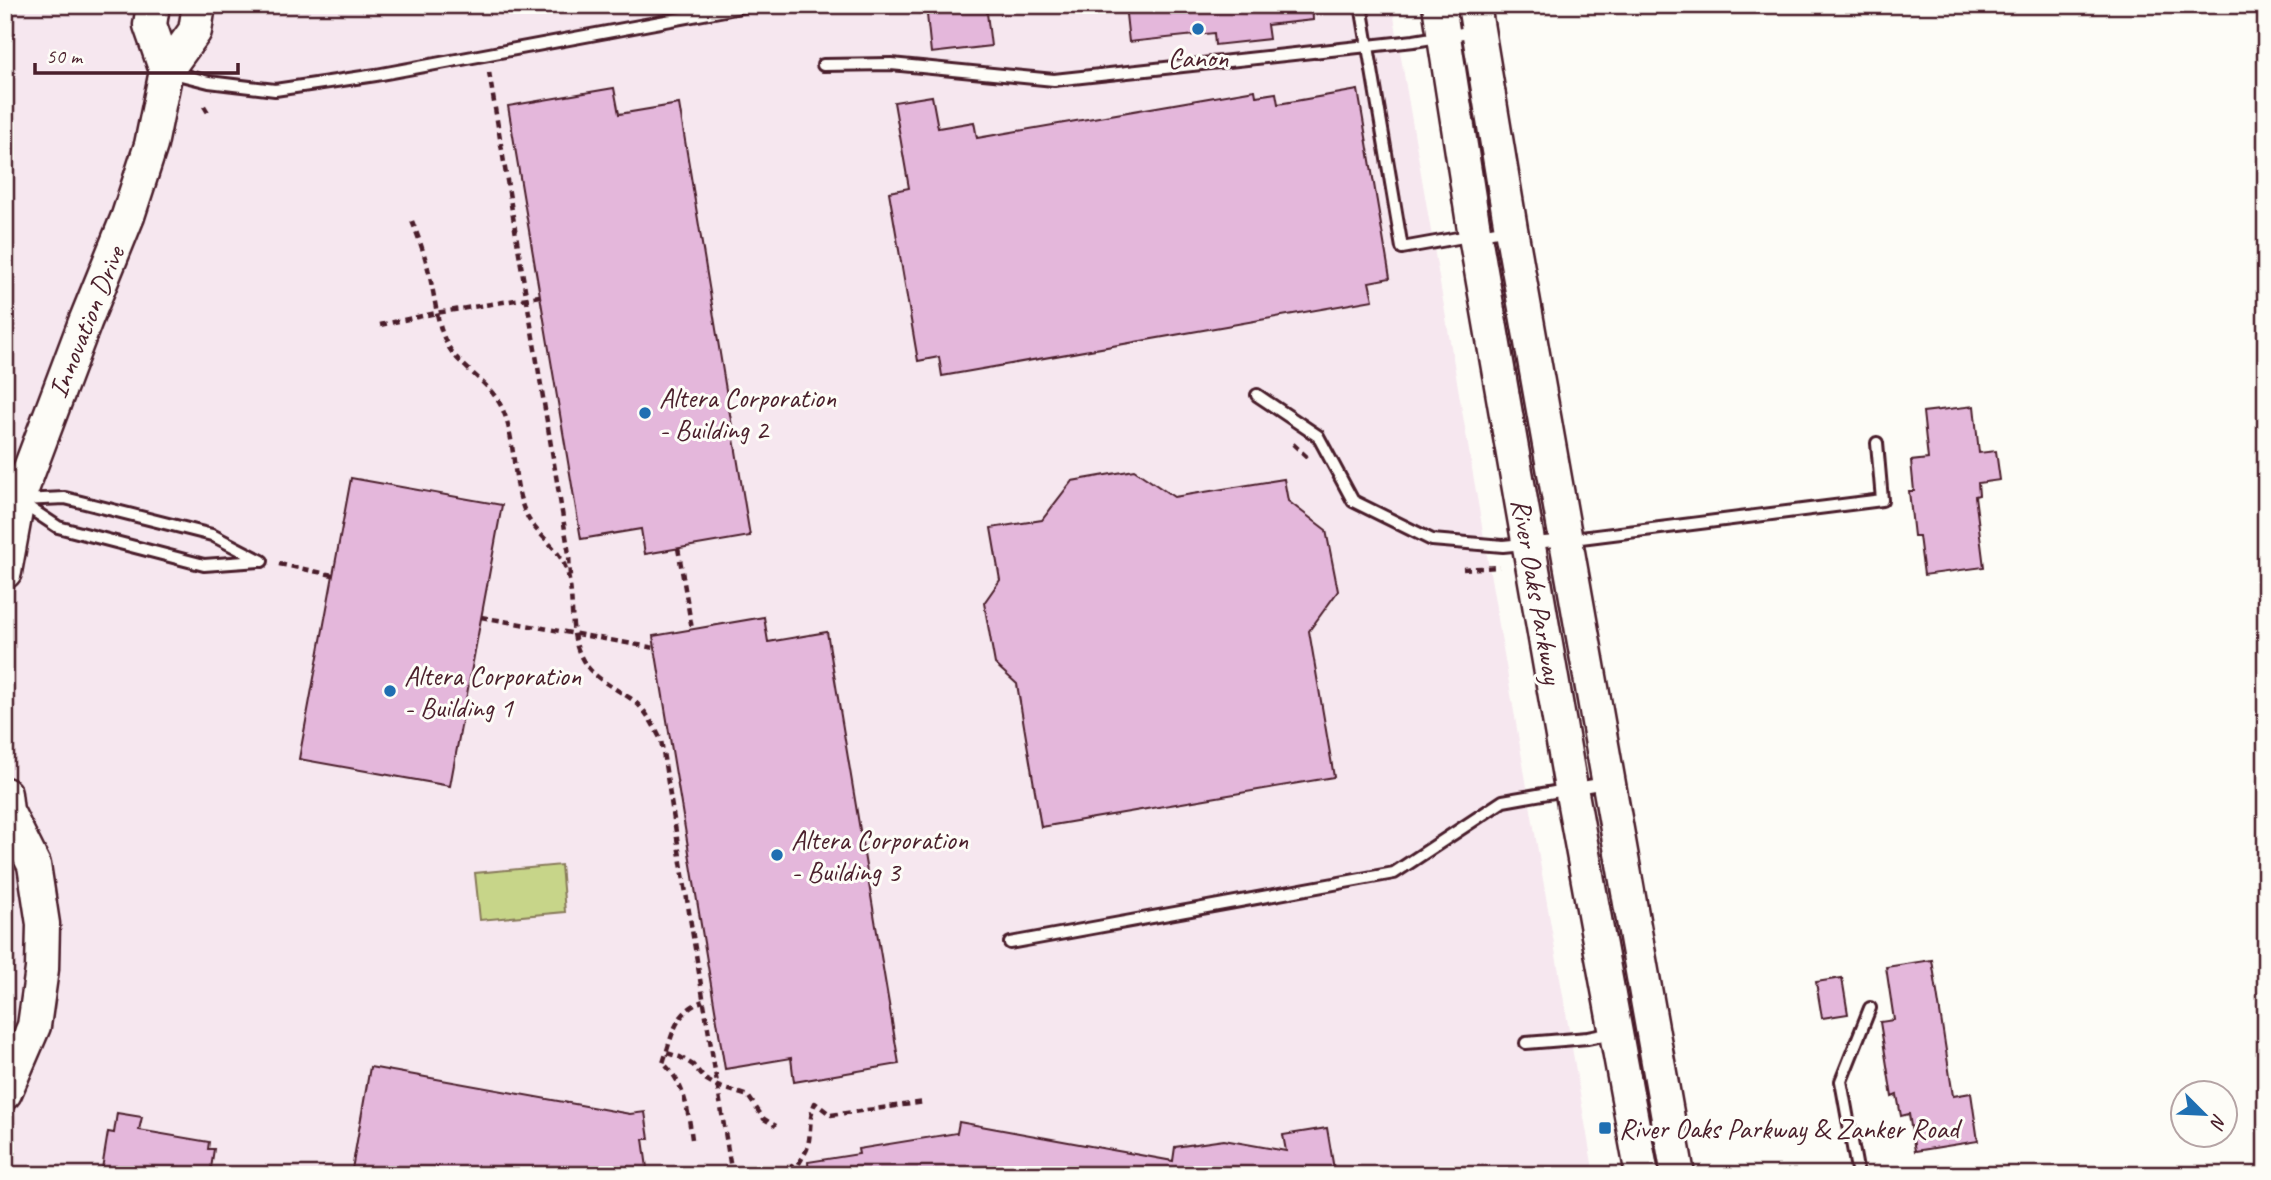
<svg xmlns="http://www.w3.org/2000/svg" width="2271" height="1180" viewBox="0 0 2271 1180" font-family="Caveat,sans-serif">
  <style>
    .built { fill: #f6e7ef }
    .green { fill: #c7d589; stroke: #887a5a; stroke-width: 2 }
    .building { fill: #e4b7db; stroke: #4a1f2b; stroke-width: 2 }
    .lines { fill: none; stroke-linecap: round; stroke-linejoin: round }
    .lane-casing { stroke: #4a1f2b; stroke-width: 16 }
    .secondary-casing { stroke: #4a1f2b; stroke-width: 37 }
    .path { stroke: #4a1f2b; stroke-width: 4.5; stroke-dasharray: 7 5; stroke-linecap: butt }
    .lane { stroke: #fdfcf7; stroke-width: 10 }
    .secondary { stroke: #fdfcf7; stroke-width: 32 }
    .path-bridge { stroke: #4a1f2b; stroke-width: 4.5; stroke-dasharray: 7 5; stroke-linecap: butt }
    .poi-dot { fill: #1f6fb2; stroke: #fdfcf7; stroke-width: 2.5 }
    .labels { text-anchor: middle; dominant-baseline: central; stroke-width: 6; stroke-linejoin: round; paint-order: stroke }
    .poi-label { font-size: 28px; fill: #4a1f2b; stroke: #fdfcf7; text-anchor: start }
    .street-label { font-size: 28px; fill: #4a1f2b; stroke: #fdfcf7 }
  </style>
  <rect width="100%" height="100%" fill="#fdfcf7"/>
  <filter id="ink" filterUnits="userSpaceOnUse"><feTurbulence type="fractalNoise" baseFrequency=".0143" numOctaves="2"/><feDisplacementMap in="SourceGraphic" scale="14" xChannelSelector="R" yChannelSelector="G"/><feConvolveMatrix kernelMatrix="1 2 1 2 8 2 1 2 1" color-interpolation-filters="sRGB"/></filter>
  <g filter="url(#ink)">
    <path class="built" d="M 5,5 L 1392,5 L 1594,1175 L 5,1175 Z"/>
    <path class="green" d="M 561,865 L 565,912 L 480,920 L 475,873 Z"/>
    <g class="building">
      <path d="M 926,5 L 986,5 L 991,46 L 931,53 Z"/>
      <path d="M 1125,5 L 1312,5 L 1313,20 L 1267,25 L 1269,39 L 1215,45 L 1214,33 L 1129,42 Z"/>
      <path d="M 614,88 L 619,114 L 679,104 L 750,536 L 645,554 L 641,529 L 581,539 L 508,106 Z"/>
      <path d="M 1255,90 L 1256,96 L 1276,93 L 1278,104 L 1358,90 L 1390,278 L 1369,282 L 1373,300 L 942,376 L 939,357 L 918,361 L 889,192 L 909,188 L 894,102 L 932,96 L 938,128 L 974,122 L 977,138 Z"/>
      <path d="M 1974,406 L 1979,453 L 1996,451 L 2000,480 L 1978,483 L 1979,495 L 1975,496 L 1984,567 L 1924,575 L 1919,536 L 1914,536 L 1909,491 L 1914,491 L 1911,461 L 1928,459 L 1923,412 Z"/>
      <path d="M 1134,470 L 1174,497 L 1284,479 L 1288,501 L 1326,530 L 1338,591 L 1309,631 L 1334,777 L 1041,827 L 1017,684 L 995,664 L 984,603 L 1000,580 L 991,528 L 1042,520 L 1072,481 Z"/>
      <path d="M 351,478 L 502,505 L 450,786 L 299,759 Z"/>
      <path d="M 764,617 L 768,642 L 827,632 L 899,1064 L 794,1082 L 791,1058 L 725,1069 L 653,636 Z"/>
      <path d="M 1932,960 L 1953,1096 L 1971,1093 L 1978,1141 L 1915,1151 L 1909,1114 L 1901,1116 L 1897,1095 L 1892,1097 L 1880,1022 L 1894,1020 L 1886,967 Z"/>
      <path d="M 1842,978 L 1848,1014 L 1822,1018 L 1816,982 Z"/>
      <path d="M 370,1067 L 630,1114 L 645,1112 L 649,1139 L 643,1139 L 648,1175 L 351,1175 Z"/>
      <path d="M 117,1113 L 142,1117 L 139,1130 L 209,1142 L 208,1149 L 214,1149 L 210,1175 L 101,1175 L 108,1132 L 114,1133 Z"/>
      <path d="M 959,1122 L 1173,1161 L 1175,1147 L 1224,1140 L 1286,1151 L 1283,1135 L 1327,1128 L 1335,1175 L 809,1175 L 808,1162 L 859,1154 L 858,1149 L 957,1133 Z"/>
    </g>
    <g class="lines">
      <defs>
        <g id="lane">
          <path d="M 1361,5 L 1402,248 L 1508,229"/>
          <path d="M 823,65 L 891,64 L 1054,80 L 1414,41 L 1475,31"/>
          <path d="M 169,72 L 209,82 L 275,90 L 376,75 L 752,5"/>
          <path d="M 1257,395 L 1318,436 L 1353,501 L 1432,540 L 1503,546 L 1565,540 L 1882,500 L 1877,443"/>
          <path d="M 21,500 L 65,498 L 212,535 L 262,561"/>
          <path d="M 22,503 L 58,527 L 204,565 L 259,561"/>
          <path d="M 1010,943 L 1394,873 L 1503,801 L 1605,783"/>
          <path d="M 1526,1043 L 1588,1038 L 1613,1033"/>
          <path d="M 1858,1175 L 1841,1081 L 1870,1008"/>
        </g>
        <g id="secondary">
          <path d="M 153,5 L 150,25 L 166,71"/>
          <path d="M 1439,5 L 1475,236 L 1571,788 L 1642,1175"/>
          <path d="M 1474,5 L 1511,229 L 1678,1175"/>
          <path d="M 5,572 L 18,500 L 85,322 L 128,216 L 151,145 L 166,71 L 195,31 L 199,5"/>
          <path d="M 5,794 L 7,811 L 34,865 L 43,924 L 42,969 L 34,1026 L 5,1093"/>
        </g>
      </defs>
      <use href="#lane" class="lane-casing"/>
      <use href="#secondary" class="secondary-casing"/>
      <g class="path">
        <path d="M 489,72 L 569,554 L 570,578"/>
        <path d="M 204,106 L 209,114"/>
        <path d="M 412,221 C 420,241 427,261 431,282 C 436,303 437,325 447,344 C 458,366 488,381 500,404 C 518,437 510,485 528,518 C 537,534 556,546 564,564 C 578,595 565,631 584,662 C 595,679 613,687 630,698 C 645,708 653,724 661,740 L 732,1175"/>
        <path d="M 380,325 L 436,313 L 540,296"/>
        <path d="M 1293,444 L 1307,457"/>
        <path d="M 678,548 L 692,629"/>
        <path d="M 279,564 L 333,575"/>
        <path d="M 1463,569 L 1499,567"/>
        <path d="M 667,1053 L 680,1057 L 693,1065 L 705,1079 L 717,1086 L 748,1096 L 764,1119 L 776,1126"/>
        <path d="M 692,1139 C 688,1111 685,1083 663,1063 C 672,1037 674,1012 703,1001"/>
        <path d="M 778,1175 L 797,1163"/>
        <path d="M 794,1175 C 797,1165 803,1158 807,1149 C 812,1133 808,1118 815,1103 L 831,1115 L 925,1102"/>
      </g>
      <use href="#lane" class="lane"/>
      <use href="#secondary" class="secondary"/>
      <path class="path-bridge" d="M 481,617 L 655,648"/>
    </g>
  </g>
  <g class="poi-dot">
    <circle cx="1198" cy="29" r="7"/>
    <circle cx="645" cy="413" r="7"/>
    <circle cx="390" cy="691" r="7"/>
    <circle cx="777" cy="855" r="7"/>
    <rect x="1598" y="1121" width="14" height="14" rx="3.5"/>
  </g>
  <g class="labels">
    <g class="poi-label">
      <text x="1198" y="57" text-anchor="middle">Canon</text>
      <text x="659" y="397">Altera Corporation<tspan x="659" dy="32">- Building 2</tspan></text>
      <text x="404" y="675">Altera Corporation<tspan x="404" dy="32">- Building 1</tspan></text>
      <text x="791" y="839">Altera Corporation<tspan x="791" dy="32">- Building 3</tspan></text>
      <text x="1619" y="1128">River Oaks Parkway &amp; Zanker Road</text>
    </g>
    <g class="street-label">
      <text transform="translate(86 322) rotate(-68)">Innovation Drive</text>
      <text transform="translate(1537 591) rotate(80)">River Oaks Parkway</text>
    </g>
  </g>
  <rect width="2271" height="1180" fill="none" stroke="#fdfcf7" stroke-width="28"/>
  <rect x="14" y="14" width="2243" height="1152" fill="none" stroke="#4a1f2b" stroke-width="2.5" filter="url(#ink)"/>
  <g transform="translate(2204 1114) rotate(114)"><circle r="33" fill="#fdfcf7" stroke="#b5a4a5" stroke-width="2"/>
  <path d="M0-5L12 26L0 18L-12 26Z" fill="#1f6fb2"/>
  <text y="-10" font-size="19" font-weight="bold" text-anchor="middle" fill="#4a1f2b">N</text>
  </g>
  <path d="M35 63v10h203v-10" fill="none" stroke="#4a1f2b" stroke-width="3.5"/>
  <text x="46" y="63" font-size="21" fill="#4a1f2b" stroke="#fdfcf7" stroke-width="5" paint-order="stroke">50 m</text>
</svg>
